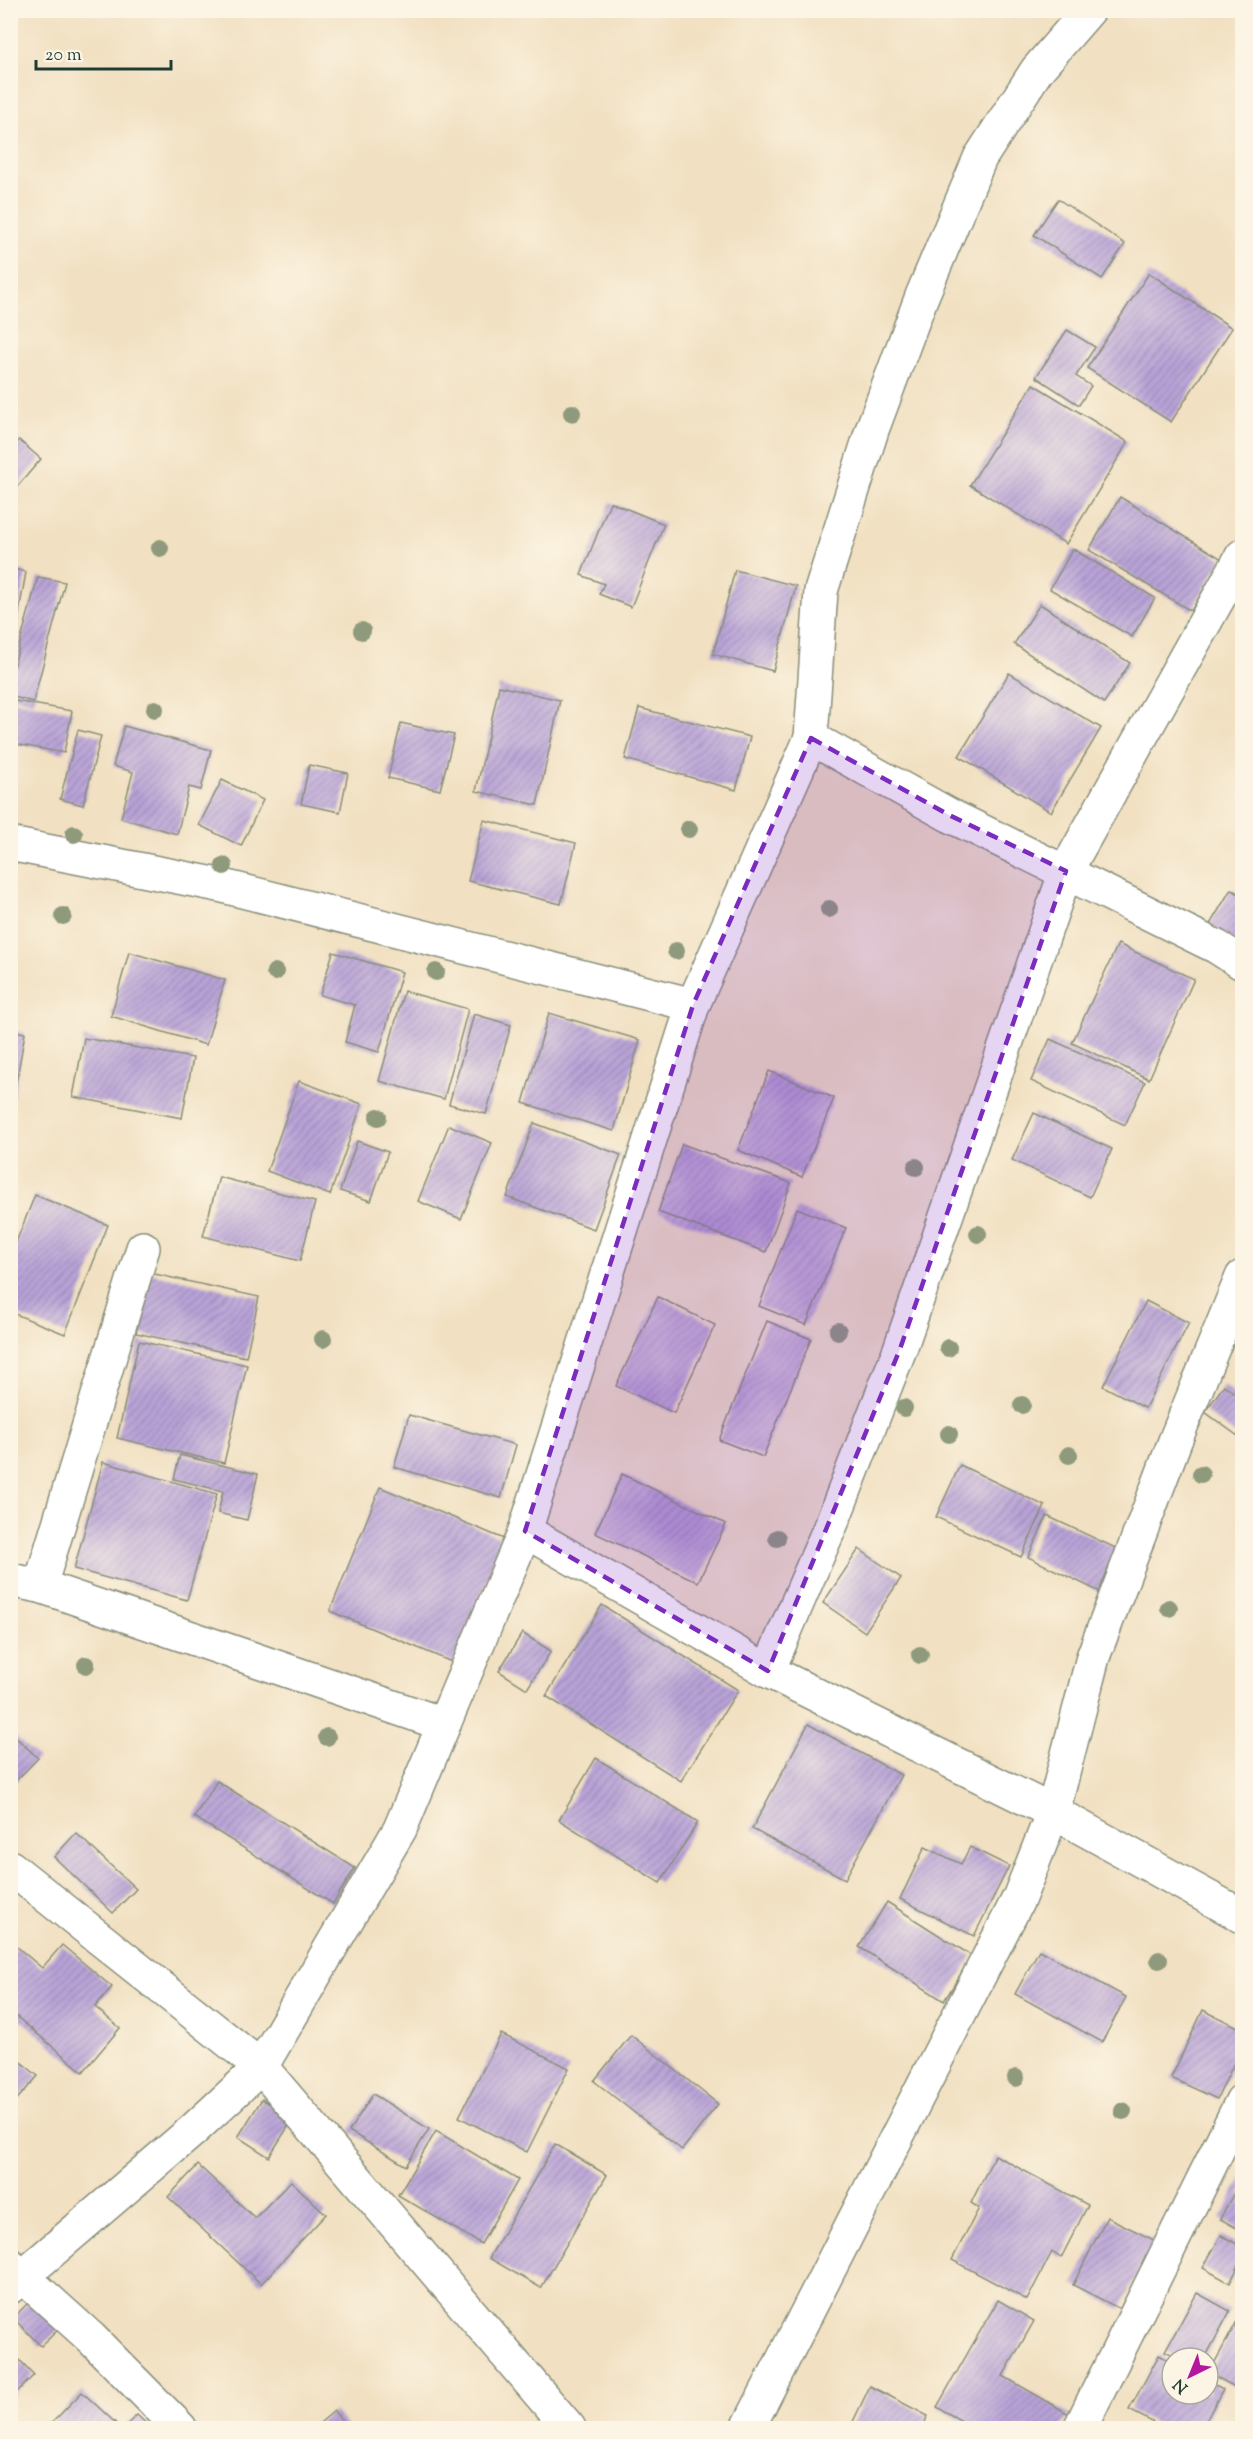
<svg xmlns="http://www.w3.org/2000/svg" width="1253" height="2439" viewBox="0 0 1253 2439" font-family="'Sorts Mill Goudy',serif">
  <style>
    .building { fill: url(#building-hatch) }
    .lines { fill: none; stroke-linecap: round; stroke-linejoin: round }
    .minor-casing { stroke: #888e7a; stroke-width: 36 }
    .minor { stroke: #fff; stroke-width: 33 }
    .tree { fill: #8f9a7d }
    .marked { fill: #7b2cbf; fill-opacity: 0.2; stroke: #7b2cbf; stroke-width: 4.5; stroke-dasharray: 12 8; stroke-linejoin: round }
  </style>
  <defs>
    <pattern id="building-hatch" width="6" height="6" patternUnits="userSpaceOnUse" patternTransform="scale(1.5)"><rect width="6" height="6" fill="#b9a3d8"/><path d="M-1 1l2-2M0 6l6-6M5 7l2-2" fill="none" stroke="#9686b0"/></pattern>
  </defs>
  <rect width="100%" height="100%" fill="#fcf5e5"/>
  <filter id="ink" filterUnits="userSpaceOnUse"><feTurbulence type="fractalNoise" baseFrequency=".0167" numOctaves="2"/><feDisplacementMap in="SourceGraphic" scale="12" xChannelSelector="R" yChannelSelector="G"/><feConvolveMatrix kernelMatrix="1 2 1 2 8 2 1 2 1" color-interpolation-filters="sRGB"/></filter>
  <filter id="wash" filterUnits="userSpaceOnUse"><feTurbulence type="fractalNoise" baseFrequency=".008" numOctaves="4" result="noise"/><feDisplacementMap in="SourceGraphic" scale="24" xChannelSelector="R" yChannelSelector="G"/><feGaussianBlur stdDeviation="1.35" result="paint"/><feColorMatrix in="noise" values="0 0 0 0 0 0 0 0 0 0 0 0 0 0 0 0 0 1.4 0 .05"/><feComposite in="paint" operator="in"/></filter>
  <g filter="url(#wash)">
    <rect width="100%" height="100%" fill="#f1e0c1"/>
    <g id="blocks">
      <g class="building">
        <path d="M 1058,199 L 1125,244 L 1102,279 L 1034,235 Z"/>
        <path d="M 1149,273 L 1232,328 L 1171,422 L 1087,368 Z"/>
        <path d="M 1067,330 L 1095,347 L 1076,376 L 1091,386 L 1079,405 L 1036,377 Z"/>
        <path d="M 1033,384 L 1128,442 L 1066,544 L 970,485 Z"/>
        <path d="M 19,440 L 41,459 L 10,495 L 10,450 Z"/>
        <path d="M 1120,497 L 1222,559 L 1191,611 L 1089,550 Z"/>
        <path d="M 610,502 L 664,524 L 631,607 L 599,594 L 604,584 L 581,575 Z"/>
        <path d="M 1073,549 L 1155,598 L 1132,637 L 1050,589 Z"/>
        <path d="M 10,568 L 26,572 L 12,652 L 10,652 Z"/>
        <path d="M 735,570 L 796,586 L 773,671 L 713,654 Z"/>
        <path d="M 38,577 L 65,582 L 33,702 L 10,696 L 10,680 Z"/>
        <path d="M 1040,604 L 1130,663 L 1104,703 L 1014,644 Z"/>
        <path d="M 1009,673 L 1101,728 L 1051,812 L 959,756 Z"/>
        <path d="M 499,686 L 560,700 L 537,805 L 476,791 Z"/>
        <path d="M 10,700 L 72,711 L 64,753 L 10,743 Z"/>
        <path d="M 639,708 L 750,737 L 736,790 L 625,759 Z"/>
        <path d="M 401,723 L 454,735 L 440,790 L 388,778 Z"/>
        <path d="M 124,726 L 211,750 L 201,790 L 189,787 L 177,834 L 121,818 L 133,772 L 113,766 Z"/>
        <path d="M 78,730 L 101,736 L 83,805 L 60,799 Z"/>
        <path d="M 309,765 L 348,773 L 340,812 L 301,804 Z"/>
        <path d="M 222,780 L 263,800 L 241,846 L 199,825 Z"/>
        <path d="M 484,820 L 576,843 L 561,904 L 468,881 Z"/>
        <path d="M 1231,889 L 1242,896 L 1242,946 L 1209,926 Z"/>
        <path d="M 1118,944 L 1194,979 L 1149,1079 L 1072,1043 Z"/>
        <path d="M 129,952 L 225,980 L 206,1045 L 111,1016 Z"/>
        <path d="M 333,952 L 402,972 L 379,1052 L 345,1042 L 355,1005 L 320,995 Z"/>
        <path d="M 404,991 L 468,1009 L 444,1099 L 379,1081 Z"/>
        <path d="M 549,1013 L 640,1040 L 614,1131 L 523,1103 Z"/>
        <path d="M 474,1014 L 511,1025 L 486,1114 L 449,1104 Z"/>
        <path d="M 10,1030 L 25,1033 L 12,1106 L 10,1106 Z"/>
        <path d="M 84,1038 L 193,1058 L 182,1118 L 73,1097 Z"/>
        <path d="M 1050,1039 L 1145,1082 L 1125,1125 L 1031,1081 Z"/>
        <path d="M 769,1071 L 834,1098 L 802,1177 L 738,1150 Z"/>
        <path d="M 299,1081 L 362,1104 L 330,1195 L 267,1171 Z"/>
        <path d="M 1034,1113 L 1112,1149 L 1090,1197 L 1012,1160 Z"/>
        <path d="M 534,1123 L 621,1155 L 594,1229 L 507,1197 Z"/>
        <path d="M 449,1125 L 492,1143 L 461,1219 L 418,1201 Z"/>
        <path d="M 357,1141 L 388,1152 L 371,1201 L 340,1191 Z"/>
        <path d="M 682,1144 L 791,1183 L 766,1252 L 658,1212 Z"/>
        <path d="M 219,1177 L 315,1202 L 300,1261 L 203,1236 Z"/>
        <path d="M 35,1195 L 108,1225 L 65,1334 L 10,1312 L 10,1257 Z"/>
        <path d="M 797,1208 L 846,1228 L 806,1325 L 759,1306 Z"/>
        <path d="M 150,1273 L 259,1297 L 246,1357 L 136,1333 Z"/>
        <path d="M 658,1297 L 715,1325 L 674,1413 L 616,1386 Z"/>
        <path d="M 1146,1301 L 1189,1323 L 1145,1408 L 1103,1386 Z"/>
        <path d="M 767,1321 L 811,1339 L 763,1457 L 719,1440 Z"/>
        <path d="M 139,1341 L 247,1365 L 224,1463 L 117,1438 Z"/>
        <path d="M 1224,1385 L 1242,1399 L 1242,1439 L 1205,1412 Z"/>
        <path d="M 409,1415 L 516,1445 L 501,1498 L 394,1467 Z"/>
        <path d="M 180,1455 L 258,1474 L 247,1520 L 218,1513 L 223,1491 L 174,1479 Z"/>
        <path d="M 103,1462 L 217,1494 L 187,1600 L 74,1569 Z"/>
        <path d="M 960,1465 L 1045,1506 L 1021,1557 L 936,1517 Z"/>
        <path d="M 622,1474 L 726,1524 L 698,1582 L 595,1533 Z"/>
        <path d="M 380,1487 L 504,1539 L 454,1663 L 330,1611 Z"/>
        <path d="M 1047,1516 L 1120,1550 L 1100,1592 L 1028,1557 Z"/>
        <path d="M 859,1549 L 901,1578 L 865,1632 L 823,1603 Z"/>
        <path d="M 602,1605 L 738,1690 L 681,1781 L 546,1696 Z"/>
        <path d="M 522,1633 L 551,1651 L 527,1689 L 499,1671 Z"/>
        <path d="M 808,1724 L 901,1775 L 845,1879 L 752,1829 Z"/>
        <path d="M 10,1732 L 38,1758 L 10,1787 Z"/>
        <path d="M 596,1758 L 698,1822 L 660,1883 L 559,1820 Z"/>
        <path d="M 217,1781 L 355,1868 L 333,1904 L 194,1817 Z"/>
        <path d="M 76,1833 L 136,1889 L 113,1913 L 54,1857 Z"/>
        <path d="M 925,1847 L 961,1864 L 970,1847 L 1009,1866 L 974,1936 L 900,1899 Z"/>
        <path d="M 887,1902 L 972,1956 L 944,2001 L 859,1947 Z"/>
        <path d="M 62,1945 L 112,1987 L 95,2007 L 120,2028 L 83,2072 L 10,2011 L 10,1954 L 17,1947 L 42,1968 Z"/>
        <path d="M 1039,1950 L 1126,1997 L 1102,2042 L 1015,1994 Z"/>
        <path d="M 1203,2010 L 1242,2029 L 1242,2046 L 1217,2099 L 1171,2078 Z"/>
        <path d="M 501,2034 L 569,2068 L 527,2152 L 459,2117 Z"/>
        <path d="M 631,2035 L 718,2104 L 682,2150 L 594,2081 Z"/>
        <path d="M 10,2053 L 38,2076 L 10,2107 Z"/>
        <path d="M 373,2094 L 429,2129 L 406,2166 L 349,2131 Z"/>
        <path d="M 262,2099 L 293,2119 L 269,2157 L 238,2137 Z"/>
        <path d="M 436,2131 L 518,2180 L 481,2244 L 398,2195 Z"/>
        <path d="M 555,2144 L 607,2175 L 541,2288 L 489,2258 Z"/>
        <path d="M 995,2155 L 1088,2205 L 1061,2258 L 1052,2252 L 1027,2300 L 952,2260 L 979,2208 L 971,2203 Z"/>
        <path d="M 198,2165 L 255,2218 L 291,2181 L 326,2214 L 261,2284 L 168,2197 Z"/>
        <path d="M 1242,2178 L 1242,2231 L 1220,2219 Z"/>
        <path d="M 1107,2217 L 1154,2240 L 1120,2309 L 1073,2285 Z"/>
        <path d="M 1221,2235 L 1242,2247 L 1242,2259 L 1230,2283 L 1203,2268 Z"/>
        <path d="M 1197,2293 L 1230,2311 L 1205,2358 L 1179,2358 L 1165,2351 Z"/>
        <path d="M 32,2299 L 60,2328 L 41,2346 L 13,2318 Z"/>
        <path d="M 998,2300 L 1034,2321 L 1003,2376 L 1069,2414 L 1061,2428 L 974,2428 L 937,2407 Z"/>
        <path d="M 1241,2314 L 1242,2315 L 1242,2391 L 1209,2373 Z"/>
        <path d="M 10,2350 L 34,2375 L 10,2399 Z"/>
        <path d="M 1159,2355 L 1172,2362 L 1172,2394 L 1208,2394 L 1208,2381 L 1223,2389 L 1202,2428 L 1164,2428 L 1129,2410 Z"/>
        <path d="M 870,2386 L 928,2416 L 922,2428 L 850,2428 Z"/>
        <path d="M 82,2392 L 121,2428 L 47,2428 Z"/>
        <path d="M 334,2411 L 348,2428 L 314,2428 Z"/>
        <path d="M 137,2415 L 151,2428 L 123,2428 Z"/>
      </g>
    </g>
  </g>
  <g filter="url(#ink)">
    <use href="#blocks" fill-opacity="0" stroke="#888e7a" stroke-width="1.5"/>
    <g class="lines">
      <defs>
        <g id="minor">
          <path d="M 811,738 L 949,815 L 1217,947 L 1242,963"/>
          <path d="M 10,844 L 219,885 L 693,1005"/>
          <path d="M 525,1531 L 768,1671 L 1053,1812 L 1242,1916"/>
          <path d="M 10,1580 L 40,1586 L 443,1724"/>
          <path d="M 40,1586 L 143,1248"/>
          <path d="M 768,1671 L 833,1520 L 900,1349 L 1066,871 L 1242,556"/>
          <path d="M 10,1867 L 261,2067 L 569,2428"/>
          <path d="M 10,2265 L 91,2338 L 180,2428"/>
          <path d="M 10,2287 L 192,2131 L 261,2067 L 400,1829 L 525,1531 L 693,1005 L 811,738 L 821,591 L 872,430 L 922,296 L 980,158 L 1037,70 L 1089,10"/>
          <path d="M 748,2428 L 1019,1898 L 1053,1812 L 1093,1657 L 1175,1441 L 1242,1277"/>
          <path d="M 1080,2428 L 1242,2101"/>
        </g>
      </defs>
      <use href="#minor" class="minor-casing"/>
      <use href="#minor" class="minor"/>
    </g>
    <g class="tree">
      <circle cx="572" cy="413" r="9"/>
      <circle cx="160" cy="548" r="9"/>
      <circle cx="362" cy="631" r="9"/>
      <circle cx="155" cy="709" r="9"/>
      <circle cx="689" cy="829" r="9"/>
      <circle cx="74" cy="834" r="9"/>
      <circle cx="224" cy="866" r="9"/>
      <circle cx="829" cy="909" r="9"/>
      <circle cx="63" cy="916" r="9"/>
      <circle cx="676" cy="951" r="9"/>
      <circle cx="275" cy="972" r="9"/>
      <circle cx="436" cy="972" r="9"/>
      <circle cx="378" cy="1117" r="9"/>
      <circle cx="916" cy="1167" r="9"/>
      <circle cx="978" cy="1234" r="9"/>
      <circle cx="838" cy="1331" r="9"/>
      <circle cx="323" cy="1339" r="9"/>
      <circle cx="948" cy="1348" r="9"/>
      <circle cx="1022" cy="1405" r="9"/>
      <circle cx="904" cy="1408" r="9"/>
      <circle cx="949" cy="1434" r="9"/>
      <circle cx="1069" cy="1455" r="9"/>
      <circle cx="1201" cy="1474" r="9"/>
      <circle cx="777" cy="1538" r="9"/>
      <circle cx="1169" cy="1608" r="9"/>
      <circle cx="920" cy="1655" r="9"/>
      <circle cx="86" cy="1665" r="9"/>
      <circle cx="327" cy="1737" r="9"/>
      <circle cx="1159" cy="1960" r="9"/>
      <circle cx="1016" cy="2078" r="9"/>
      <circle cx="1123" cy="2111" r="9"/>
    </g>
  </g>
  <path class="marked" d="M 811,738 L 949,815 L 1066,871 L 900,1349 L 768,1671 L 525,1531 L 693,1005 Z"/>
  <rect width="1253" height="2439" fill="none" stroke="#fcf5e5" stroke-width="36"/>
  <g transform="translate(1190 2376) rotate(223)"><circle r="28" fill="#fcf5e5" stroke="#a4ab9e" stroke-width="1.5"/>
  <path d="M0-4.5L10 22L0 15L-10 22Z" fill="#b5179e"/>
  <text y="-9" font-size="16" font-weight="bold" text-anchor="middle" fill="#1f3d34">N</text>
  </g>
  <path d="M36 60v9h135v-9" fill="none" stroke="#1f3d34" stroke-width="3"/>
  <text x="45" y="60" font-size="18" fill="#1f3d34" stroke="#fcf5e5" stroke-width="4.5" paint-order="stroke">20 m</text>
</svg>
